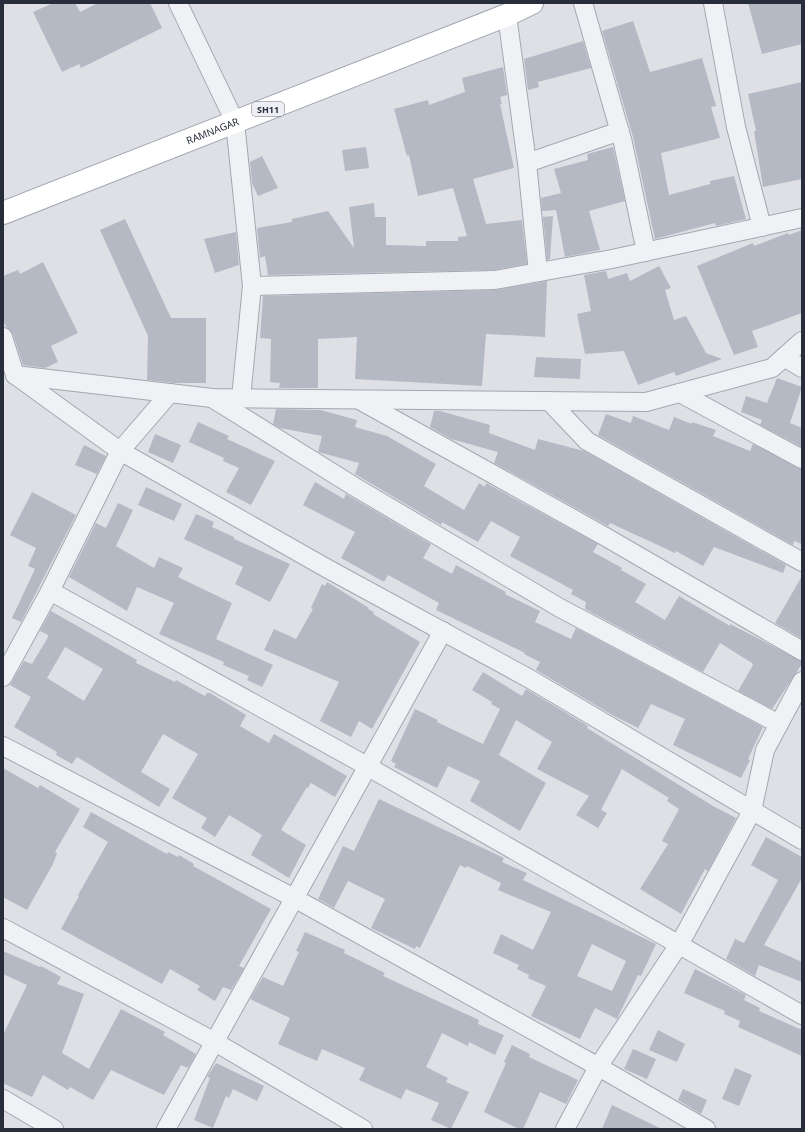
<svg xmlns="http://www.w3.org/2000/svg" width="805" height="1132" viewBox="0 0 805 1132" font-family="'Noto Sans',sans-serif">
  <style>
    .building { fill: #b5b9c3; fill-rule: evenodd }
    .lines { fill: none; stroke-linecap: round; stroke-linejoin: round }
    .minor-casing { stroke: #a4a7b0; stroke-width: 20 }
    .primary-casing { stroke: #9ea4b1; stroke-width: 24 }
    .minor { stroke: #f0f1f5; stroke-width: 18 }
    .primary { stroke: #fff; stroke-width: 22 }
    .labels { text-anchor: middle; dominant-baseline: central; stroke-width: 3; stroke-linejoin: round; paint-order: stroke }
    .shield { fill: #edeff4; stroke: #636773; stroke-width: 1 }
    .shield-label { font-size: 9px; font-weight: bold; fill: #282d3c }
    .street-label { font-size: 10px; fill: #282d3c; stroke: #edeff4 }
  </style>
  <rect width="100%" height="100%" fill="#dee0e6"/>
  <g class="building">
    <path d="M 53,3 L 75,3 L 80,12 L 98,3 L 150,3 L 162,28 L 81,68 L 79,64 L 62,72 L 33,12 Z"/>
    <path d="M 748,3 L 802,3 L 802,44 L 762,54 Z"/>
    <path d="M 633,21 L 650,72 L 702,58 L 716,106 L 711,107 L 720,138 L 661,153 L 669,195 L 710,184 L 710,181 L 734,176 L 746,219 L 716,226 L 715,223 L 655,239 L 633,137 L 602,31 Z"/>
    <path d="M 583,41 L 591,68 L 538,82 L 539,87 L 528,90 L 524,59 Z"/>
    <path d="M 503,67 L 507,95 L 500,97 L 502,104 L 500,104 L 514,168 L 473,179 L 486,224 L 522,220 L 527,264 L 494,270 L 268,275 L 265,256 L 260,258 L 257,228 L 292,222 L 292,219 L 328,211 L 354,248 L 349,207 L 374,203 L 375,217 L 386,217 L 386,245 L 426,246 L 426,241 L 458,241 L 458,237 L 467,236 L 453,188 L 418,196 L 409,155 L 407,156 L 394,109 L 428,100 L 429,105 L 465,92 L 462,78 Z"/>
    <path d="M 802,82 L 802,179 L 763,187 L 754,131 L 756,131 L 748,94 Z"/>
    <path d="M 366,147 L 369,168 L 345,171 L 342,150 Z"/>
    <path d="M 613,147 L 625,201 L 589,211 L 600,250 L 565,257 L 556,210 L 542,211 L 541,198 L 561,193 L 554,169 L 588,160 L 587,154 Z"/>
    <path d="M 262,156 L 278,188 L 258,196 L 252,183 L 250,162 Z"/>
    <path d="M 553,216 L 550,259 L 547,260 L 543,217 Z"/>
    <path d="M 125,219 L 171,318 L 206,318 L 206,383 L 174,383 L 147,380 L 148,336 L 100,230 Z"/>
    <path d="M 802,230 L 802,313 L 752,331 L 758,347 L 734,355 L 697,266 L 753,243 L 754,246 L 788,233 L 789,235 Z"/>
    <path d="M 236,232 L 239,265 L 215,273 L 204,239 Z"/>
    <path d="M 43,262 L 78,333 L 51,346 L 58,362 L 45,368 L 23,365 L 13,334 L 6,327 L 3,319 L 3,276 L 18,270 L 20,274 Z"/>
    <path d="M 659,266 L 671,288 L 665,290 L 674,320 L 686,316 L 706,353 L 722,359 L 676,376 L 674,372 L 638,385 L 624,351 L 585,354 L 577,314 L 591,311 L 584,275 L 606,271 L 608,279 L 627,273 L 630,281 Z"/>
    <path d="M 547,281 L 545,337 L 486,334 L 482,386 L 355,379 L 357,337 L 318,339 L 318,388 L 279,388 L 280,383 L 270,382 L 271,339 L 260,338 L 263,296 L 495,290 Z"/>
    <path d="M 536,357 L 581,359 L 580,379 L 534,377 Z"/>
    <path d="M 777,378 L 802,387 L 790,423 L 802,428 L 802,447 L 760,425 L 762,420 L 741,412 L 746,396 L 767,403 Z"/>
    <path d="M 276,409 L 321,410 L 357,420 L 355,427 L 387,436 L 436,464 L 424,486 L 464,510 L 479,483 L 485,487 L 486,483 L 598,544 L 593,552 L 622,568 L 621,570 L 646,584 L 635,602 L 665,620 L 679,596 L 730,626 L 730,624 L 802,661 L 802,664 L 772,709 L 738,691 L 753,665 L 752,663 L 720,643 L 703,672 L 585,609 L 586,602 L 571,594 L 573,590 L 510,556 L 520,537 L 491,521 L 478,542 L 442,522 L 441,525 L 355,474 L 359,463 L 318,452 L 322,436 L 280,428 L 273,424 Z"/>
    <path d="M 434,411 L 440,411 L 490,425 L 489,433 L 535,450 L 538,439 L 584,451 L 786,565 L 783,573 L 714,547 L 703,566 L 676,551 L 675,553 L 610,523 L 608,526 L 494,463 L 498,452 L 451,439 L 430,427 Z"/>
    <path d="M 606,414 L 631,423 L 633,416 L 669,430 L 674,417 L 692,424 L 692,422 L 716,430 L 713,436 L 750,451 L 753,444 L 802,469 L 802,544 L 794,541 L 793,545 L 598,435 Z"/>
    <path d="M 198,422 L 229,436 L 227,439 L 275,461 L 251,505 L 226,492 L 239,468 L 223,461 L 224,458 L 189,442 Z"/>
    <path d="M 155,434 L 181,445 L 173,463 L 148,452 Z"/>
    <path d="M 84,445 L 106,456 L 97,474 L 75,465 Z"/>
    <path d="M 315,482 L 344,499 L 346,494 L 431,544 L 423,558 L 452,574 L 456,565 L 506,592 L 505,594 L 540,611 L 535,622 L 571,639 L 576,628 L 763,727 L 748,759 L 750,760 L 741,778 L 673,745 L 685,719 L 651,704 L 638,728 L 614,716 L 536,670 L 540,662 L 524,654 L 525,653 L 436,610 L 439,603 L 388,575 L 384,582 L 341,558 L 355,532 L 303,505 Z"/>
    <path d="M 146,487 L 182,504 L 174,521 L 138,505 Z"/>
    <path d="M 32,492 L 76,515 L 21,622 L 12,618 L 35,569 L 28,566 L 36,548 L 10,535 Z"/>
    <path d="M 118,503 L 133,510 L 116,546 L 154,568 L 159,557 L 183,568 L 178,577 L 232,603 L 216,639 L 273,665 L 262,687 L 247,680 L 249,676 L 223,665 L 224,662 L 159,634 L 174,603 L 137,587 L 127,611 L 69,577 L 96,523 L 106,528 Z"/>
    <path d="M 196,514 L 214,522 L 212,527 L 234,537 L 234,539 L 290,564 L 270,602 L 235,584 L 243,567 L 184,539 Z"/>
    <path d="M 802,576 L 802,639 L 775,623 Z"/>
    <path d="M 327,582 L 369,608 L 368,609 L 374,612 L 373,614 L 420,642 L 372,729 L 359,721 L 351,737 L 320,721 L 339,682 L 264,650 L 274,629 L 296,639 L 313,609 L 311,608 L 322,584 L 325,586 Z"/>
    <path d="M 51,611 L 137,660 L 136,663 L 175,682 L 176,680 L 205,696 L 207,693 L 210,693 L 246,715 L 240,726 L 269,743 L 274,734 L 347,776 L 335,797 L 311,783 L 308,788 L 307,787 L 281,830 L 306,845 L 289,878 L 251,855 L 262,835 L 229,815 L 215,837 L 201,828 L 207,818 L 172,798 L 198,754 L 163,734 L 141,772 L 170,789 L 159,807 L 77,757 L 72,764 L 56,755 L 57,752 L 14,727 L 31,697 L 10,685 L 24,661 L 32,664 L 48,637 L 48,635 L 40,631 ZM 65,647 L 103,669 L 84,701 L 47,678 Z"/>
    <path d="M 483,672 L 522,696 L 526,689 L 588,726 L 587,728 L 713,806 L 736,818 L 708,871 L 705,869 L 681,914 L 640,889 L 668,844 L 662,841 L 679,809 L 667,801 L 669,798 L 622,769 L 601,810 L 607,813 L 598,828 L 576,815 L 589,796 L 537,769 L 552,742 L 516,720 L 499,755 L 546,783 L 520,831 L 470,801 L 480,781 L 448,766 L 437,788 L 394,767 L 396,764 L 391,761 L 415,709 L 438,720 L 437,722 L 483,744 L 500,709 L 491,704 L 492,702 L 472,690 Z"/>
    <path d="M 3,768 L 38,788 L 40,785 L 80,809 L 55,852 L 57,853 L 53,864 L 27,910 L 3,897 Z"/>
    <path d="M 379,799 L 504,858 L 502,862 L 527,873 L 523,880 L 656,944 L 641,976 L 638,975 L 617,1019 L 595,1008 L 580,1039 L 531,1016 L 546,986 L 528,978 L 529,975 L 517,969 L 519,965 L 493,953 L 501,934 L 533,950 L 551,912 L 498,890 L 501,883 L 467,866 L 466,868 L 460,865 L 420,948 L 416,946 L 415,949 L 371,928 L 385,899 L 348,881 L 334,908 L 318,899 L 343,846 L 354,851 ZM 592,944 L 626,961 L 612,991 L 577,976 Z"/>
    <path d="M 91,812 L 167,854 L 168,852 L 178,857 L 179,855 L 194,864 L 193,866 L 271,909 L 239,966 L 244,968 L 231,990 L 223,987 L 215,1001 L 197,990 L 200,986 L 170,969 L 162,984 L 61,929 L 79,896 L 78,895 L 108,842 L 83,827 Z"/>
    <path d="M 766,837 L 802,857 L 802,878 L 764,945 L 802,962 L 802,982 L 759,965 L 755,976 L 726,959 L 735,939 L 744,943 L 778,880 L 751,865 Z"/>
    <path d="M 305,932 L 345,950 L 344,953 L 385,973 L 383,976 L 479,1020 L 478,1024 L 504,1035 L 495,1055 L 469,1042 L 468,1046 L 442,1033 L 426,1067 L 448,1078 L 446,1082 L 469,1092 L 451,1129 L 431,1120 L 439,1103 L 406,1089 L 401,1099 L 359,1080 L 365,1068 L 322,1049 L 317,1061 L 278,1044 L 290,1018 L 250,999 L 263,977 L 283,986 L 299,952 L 296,951 Z"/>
    <path d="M 3,951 L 40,967 L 41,966 L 61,977 L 57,984 L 84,994 L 62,1053 L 89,1069 L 121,1009 L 165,1032 L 163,1035 L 196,1054 L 188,1068 L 181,1065 L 164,1095 L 111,1070 L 93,1100 L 70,1087 L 68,1090 L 43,1075 L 32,1097 L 3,1083 L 3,1035 L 27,985 L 3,974 Z"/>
    <path d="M 695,969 L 746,995 L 744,1000 L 760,1008 L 759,1011 L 802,1030 L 802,1056 L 738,1027 L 740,1021 L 724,1014 L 725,1011 L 684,993 Z"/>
    <path d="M 658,1030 L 685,1044 L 677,1062 L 649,1050 Z"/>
    <path d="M 512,1045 L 530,1054 L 529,1057 L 578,1080 L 566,1104 L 540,1092 L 523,1129 L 519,1129 L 484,1112 L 506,1063 L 504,1062 Z"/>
    <path d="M 633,1049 L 656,1059 L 647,1079 L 624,1069 Z"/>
    <path d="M 216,1063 L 264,1086 L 257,1101 L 233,1089 L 229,1098 L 226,1096 L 213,1128 L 194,1120 L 210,1078 L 207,1077 Z"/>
    <path d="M 735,1068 L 752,1075 L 739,1106 L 722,1099 Z"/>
    <path d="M 683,1089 L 707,1100 L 701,1114 L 678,1100 Z"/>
    <path d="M 612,1105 L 662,1129 L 602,1129 Z"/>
  </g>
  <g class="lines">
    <defs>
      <g id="minor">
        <path d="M 178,3 L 235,122 L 252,286 L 495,280 L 612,259 L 802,218"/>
        <path d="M 583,3 L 623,143 L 646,252"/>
        <path d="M 713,3 L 736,127 L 762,227"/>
        <path d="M 507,15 L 527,163 L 538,272"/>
        <path d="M 527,163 L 620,131"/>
        <path d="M 3,337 L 15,375 L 212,398 L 646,402 L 772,368 L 802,341"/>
        <path d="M 784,357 L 802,368"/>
        <path d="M 15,375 L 120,451 L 328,569 L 530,679 L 802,840"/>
        <path d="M 170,393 L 120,451 L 50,591 L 358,761 L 802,1015"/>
        <path d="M 680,393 L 802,459"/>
        <path d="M 212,398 L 355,487 L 560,608 L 779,724"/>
        <path d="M 241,398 L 252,286"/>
        <path d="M 361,401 L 604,536 L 802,651"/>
        <path d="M 549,401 L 587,441 L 802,562"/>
        <path d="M 3,677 L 50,591"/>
        <path d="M 3,746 L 294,898 L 597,1066 L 706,1129"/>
        <path d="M 3,928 L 215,1042 L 363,1129"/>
        <path d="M 3,1099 L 54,1129"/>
        <path d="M 166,1129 L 443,631"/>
        <path d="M 565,1129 L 598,1067 L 680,943 L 752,811 L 765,750 L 802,681"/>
      </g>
      <g id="primary">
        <path id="s1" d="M 3,213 L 507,15 L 532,3"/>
      </g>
    </defs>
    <use href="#minor" class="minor-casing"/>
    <use href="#primary" class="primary-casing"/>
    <use href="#minor" class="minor"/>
    <use href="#primary" class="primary"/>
  </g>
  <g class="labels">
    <rect class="shield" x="252" y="102" width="32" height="14" rx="3"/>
    <g class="shield-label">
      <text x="268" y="109">SH11</text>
    </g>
    <g class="street-label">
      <text stroke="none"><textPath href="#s1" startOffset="225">RAMNAGAR</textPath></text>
    </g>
  </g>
  <rect width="805" height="1132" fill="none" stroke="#282d3c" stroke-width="8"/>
</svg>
